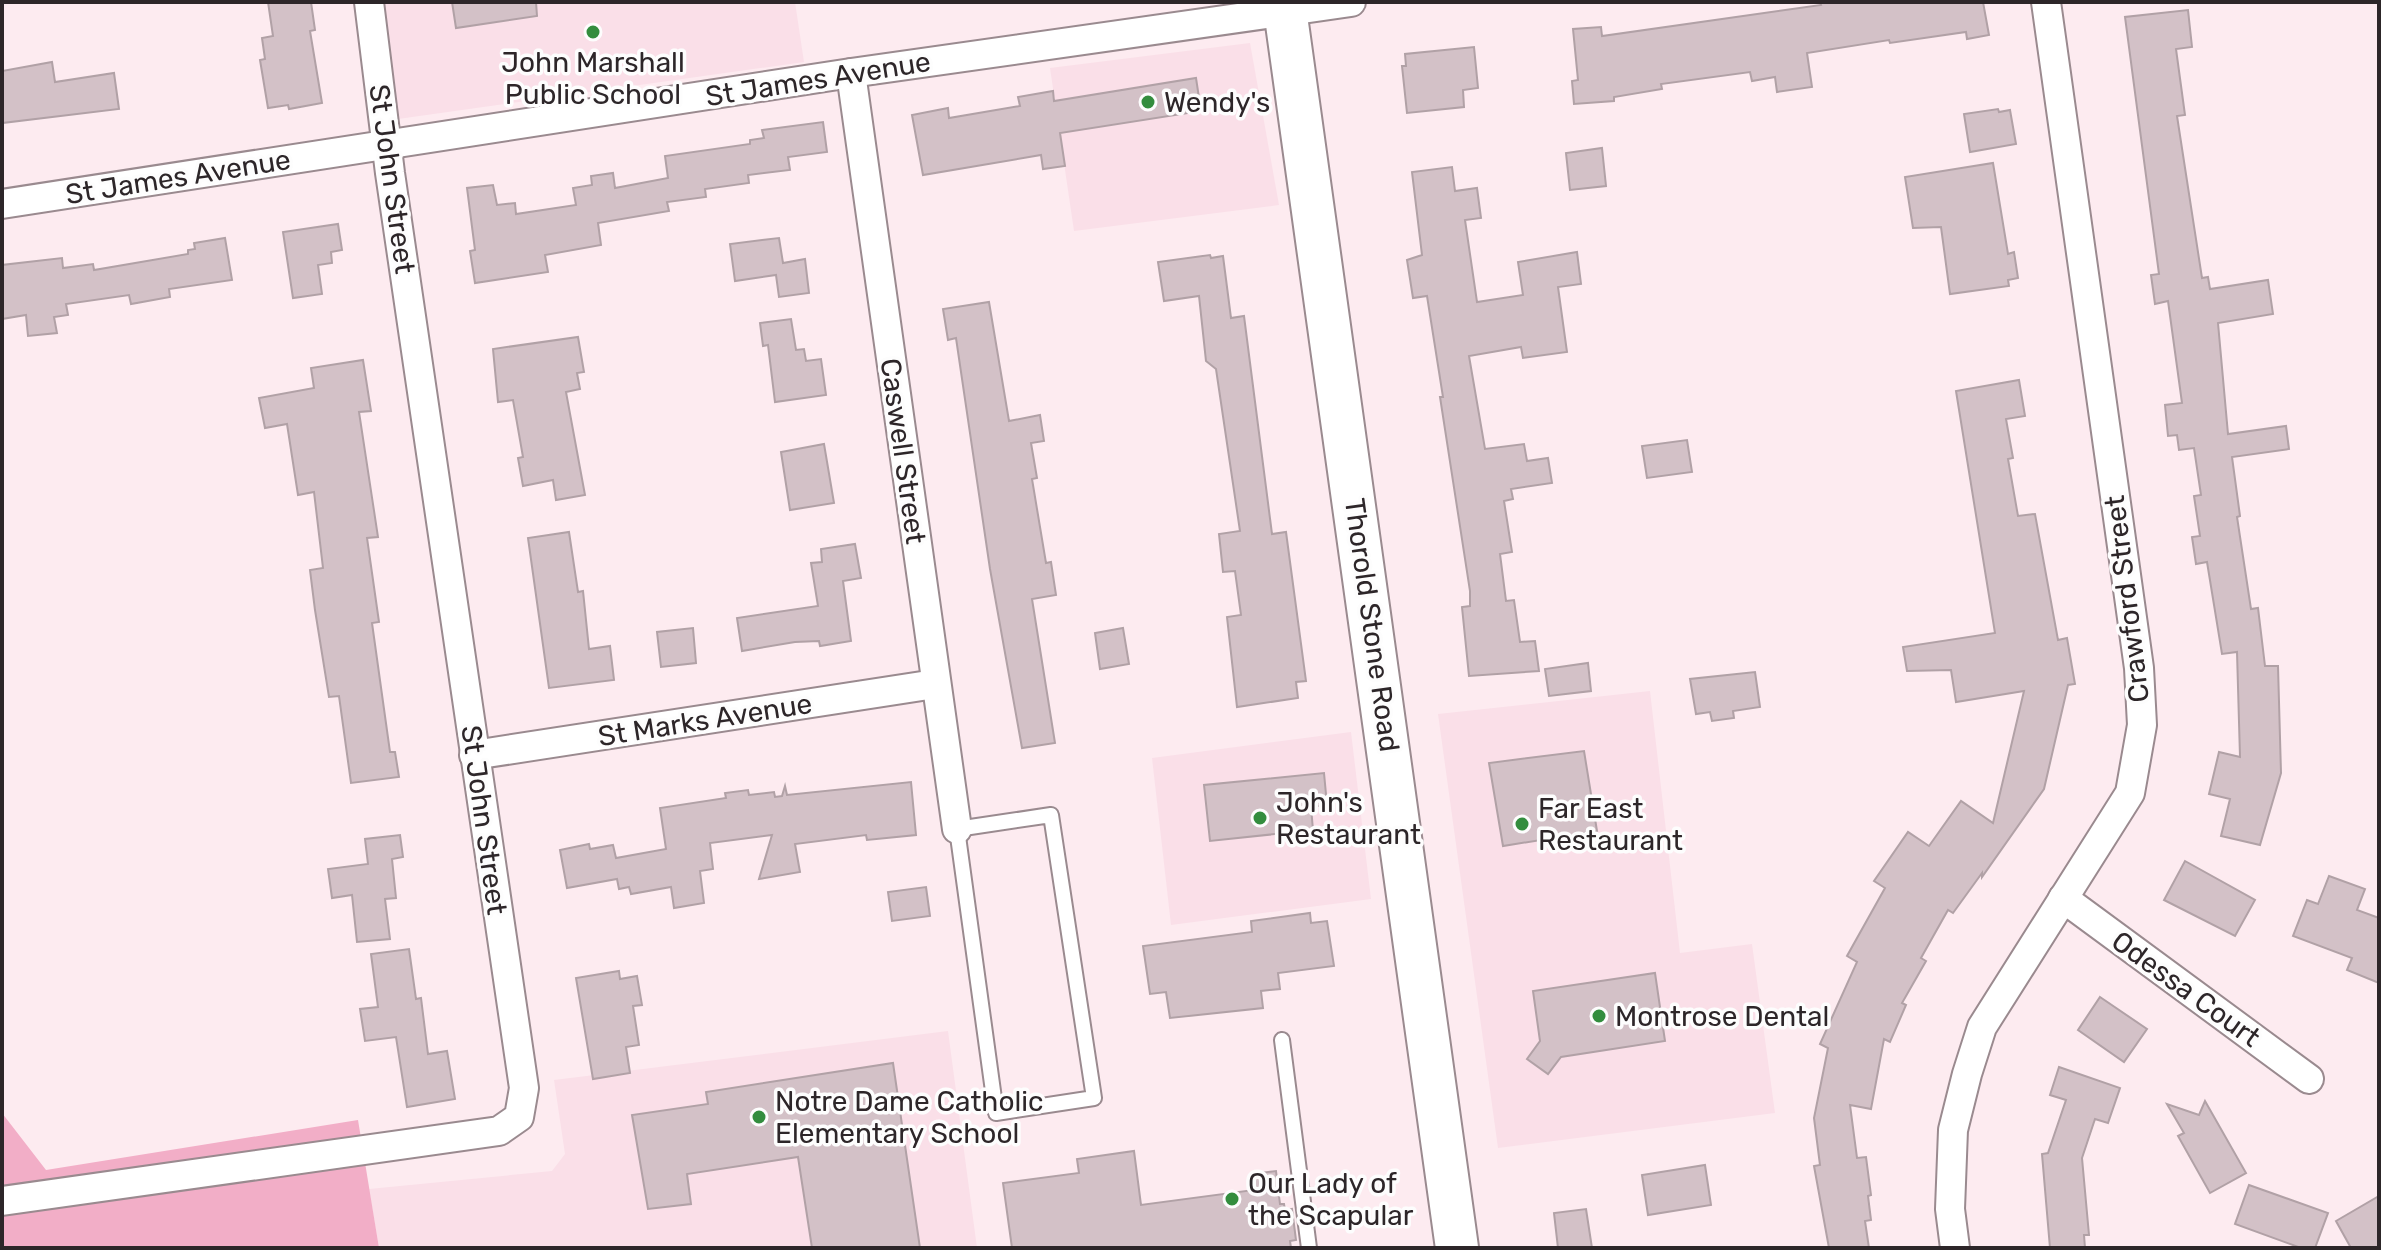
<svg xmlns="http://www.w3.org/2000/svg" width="2381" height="1250" viewBox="0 0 2381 1250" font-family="Rubik,sans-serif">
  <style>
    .built { fill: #fadfe8 }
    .green { fill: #f2aec7 }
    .building { fill: #d3c1c7; stroke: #b1a1a6; stroke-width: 2 }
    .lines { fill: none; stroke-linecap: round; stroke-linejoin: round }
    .lane-casing { stroke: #9a8a8f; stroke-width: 18 }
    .street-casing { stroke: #9a8a8f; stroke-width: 32 }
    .secondary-casing { stroke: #9a8a8f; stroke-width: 46 }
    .lane { stroke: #fff; stroke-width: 14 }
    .street { stroke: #fff; stroke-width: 28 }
    .secondary { stroke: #fff; stroke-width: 42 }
    .poi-dot { fill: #338d3e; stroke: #fdfdfd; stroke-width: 3 }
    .labels { text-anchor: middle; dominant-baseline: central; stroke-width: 7; stroke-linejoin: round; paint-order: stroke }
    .poi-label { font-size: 28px; fill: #2d2629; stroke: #fdfdfd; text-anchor: start }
    .street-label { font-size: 28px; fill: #2d2629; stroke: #fdfdfd }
  </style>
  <rect width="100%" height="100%" fill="#fdebf0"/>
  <g class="built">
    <path d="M 383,2 L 795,2 L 804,62 L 398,119 Z"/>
    <path d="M 1250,43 L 1279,205 L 1074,231 L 1050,68 Z"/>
    <path d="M 1650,691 L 1680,953 L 1752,944 L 1775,1113 L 1498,1148 L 1438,714 Z"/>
    <path d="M 1351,732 L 1371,899 L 1171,925 L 1152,758 Z"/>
    <path d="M 948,1031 L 977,1248 L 379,1248 L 369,1189 L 552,1171 L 565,1154 L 554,1080 Z"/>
  </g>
  <path class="green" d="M 2,1113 L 46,1170 L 358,1120 L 379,1248 L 2,1248 Z"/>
  <g class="building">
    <path d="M 268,2 L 311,2 L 315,30 L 310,31 L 322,103 L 289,109 L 288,105 L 268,108 L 260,60 L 265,59 L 262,38 L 273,36 Z"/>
    <path d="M 452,2 L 536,2 L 537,16 L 456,28 Z"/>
    <path d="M 1820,2 L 1983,2 L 1989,35 L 1967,39 L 1966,32 L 1890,43 L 1889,40 L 1807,53 L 1812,87 L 1777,92 L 1775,77 L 1752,81 L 1750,72 L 1661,84 L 1662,89 L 1614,97 L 1614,101 L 1574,104 L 1572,81 L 1578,80 L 1573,29 L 1601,27 L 1602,36 L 1821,5 Z"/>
    <path d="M 2188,10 L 2192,47 L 2176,49 L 2185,115 L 2177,116 L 2202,278 L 2208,277 L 2210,289 L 2268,280 L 2273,314 L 2218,323 L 2228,434 L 2286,426 L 2289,449 L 2232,457 L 2240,516 L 2237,517 L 2251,609 L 2258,608 L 2265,666 L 2278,666 L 2281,773 L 2260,845 L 2221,836 L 2230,799 L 2209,794 L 2219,752 L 2240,757 L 2237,652 L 2222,654 L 2207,562 L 2196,564 L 2192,537 L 2200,536 L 2194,496 L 2201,495 L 2194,448 L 2179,450 L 2177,435 L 2168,436 L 2165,405 L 2182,403 L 2168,301 L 2155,304 L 2151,275 L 2159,274 L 2125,17 Z"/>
    <path d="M 1474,47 L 1478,88 L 1463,90 L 1464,107 L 1407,113 L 1402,66 L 1406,66 L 1405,54 Z"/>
    <path d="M 52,62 L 55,82 L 114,73 L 119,109 L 2,123 L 2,71 Z"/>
    <path d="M 1196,78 L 1201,111 L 1060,133 L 1065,166 L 1043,169 L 1041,155 L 923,175 L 912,115 L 948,108 L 949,118 L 1020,106 L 1018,97 L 1053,91 L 1054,101 Z"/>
    <path d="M 1998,109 L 1999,112 L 2010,110 L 2016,144 L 1970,152 L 1964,114 Z"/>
    <path d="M 823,122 L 827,152 L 788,157 L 790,170 L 748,175 L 749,183 L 705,189 L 706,197 L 667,202 L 669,211 L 598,223 L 601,245 L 545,255 L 548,272 L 475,283 L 470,251 L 475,250 L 467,188 L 493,185 L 497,205 L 515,203 L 516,214 L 576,205 L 573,188 L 592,185 L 591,176 L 613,173 L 615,188 L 668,178 L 665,156 L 750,144 L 750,140 L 764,138 L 762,130 Z"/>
    <path d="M 1602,148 L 1606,186 L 1570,190 L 1566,153 Z"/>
    <path d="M 1993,163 L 2008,254 L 2014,252 L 2018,278 L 2008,280 L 2009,286 L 1950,294 L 1941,227 L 1913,228 L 1905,177 Z"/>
    <path d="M 1452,167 L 1455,191 L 1477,188 L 1481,218 L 1465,220 L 1477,302 L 1523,295 L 1518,262 L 1577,252 L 1581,284 L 1558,287 L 1567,352 L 1523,358 L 1521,347 L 1469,356 L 1485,449 L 1524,444 L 1527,461 L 1548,458 L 1552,483 L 1511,489 L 1513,499 L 1504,501 L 1512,552 L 1500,554 L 1506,601 L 1514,600 L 1520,642 L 1535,641 L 1539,671 L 1469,676 L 1462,607 L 1470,606 L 1470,591 L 1440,397 L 1443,397 L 1427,296 L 1413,298 L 1407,260 L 1422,255 L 1412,172 Z"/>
    <path d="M 338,224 L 342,250 L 331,252 L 332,263 L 318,265 L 322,294 L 293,298 L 283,232 Z"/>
    <path d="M 225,238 L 232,280 L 169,289 L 170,297 L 131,304 L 129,295 L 66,304 L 68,315 L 54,317 L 57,333 L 28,336 L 26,315 L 2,319 L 2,265 L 62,258 L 63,268 L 93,264 L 94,270 L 188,254 L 188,250 L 195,249 L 194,243 Z"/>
    <path d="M 779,238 L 783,263 L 805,259 L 809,293 L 779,297 L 776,275 L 735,281 L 730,244 Z"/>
    <path d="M 1210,255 L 1211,258 L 1223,256 L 1231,318 L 1244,316 L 1272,534 L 1286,532 L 1306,681 L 1296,682 L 1298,698 L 1237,707 L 1227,617 L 1241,615 L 1235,571 L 1223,572 L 1219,534 L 1240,531 L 1216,369 L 1206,361 L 1199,296 L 1164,301 L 1158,262 Z"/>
    <path d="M 989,302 L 1009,421 L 1040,415 L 1044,441 L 1031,443 L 1037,478 L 1032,479 L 1046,563 L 1051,562 L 1056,595 L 1032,599 L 1055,743 L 1022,748 L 990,569 L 956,338 L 948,340 L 943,309 Z"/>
    <path d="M 791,319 L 796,350 L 804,349 L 806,361 L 821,359 L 826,395 L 775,402 L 768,345 L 763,346 L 760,323 Z"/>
    <path d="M 578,337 L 584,372 L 577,373 L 580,389 L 566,392 L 585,495 L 556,500 L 553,480 L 523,486 L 518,458 L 523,457 L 513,400 L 498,402 L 493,349 Z"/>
    <path d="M 363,360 L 371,411 L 359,412 L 378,537 L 367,538 L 379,622 L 372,623 L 390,752 L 395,752 L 399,777 L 351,783 L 339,696 L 329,697 L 315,610 L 310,570 L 323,568 L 314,492 L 298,495 L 287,424 L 265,428 L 259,398 L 314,388 L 311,368 Z"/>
    <path d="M 2019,380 L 2025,416 L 2006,419 L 2013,458 L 2008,459 L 2018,516 L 2035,514 L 2058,640 L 2067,638 L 2075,684 L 2068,685 L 2044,789 L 1982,877 L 1982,873 L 1953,913 L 1948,910 L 1921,958 L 1926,961 L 1902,1003 L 1906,1005 L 1890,1042 L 1884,1039 L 1871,1109 L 1850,1105 L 1857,1158 L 1866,1157 L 1871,1195 L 1868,1196 L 1871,1220 L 1865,1221 L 1869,1248 L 1829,1248 L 1814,1166 L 1820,1165 L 1814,1118 L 1828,1048 L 1820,1044 L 1857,962 L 1847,956 L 1885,888 L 1874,881 L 1908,832 L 1929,846 L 1961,801 L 1993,823 L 2024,691 L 1956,702 L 1951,670 L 1907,671 L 1903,647 L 1995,633 L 1956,391 Z"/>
    <path d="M 1687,440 L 1692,472 L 1647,478 L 1642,446 Z"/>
    <path d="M 824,444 L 834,503 L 790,510 L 781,452 Z"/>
    <path d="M 569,532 L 578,592 L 583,591 L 589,649 L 610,646 L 614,680 L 549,688 L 528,538 Z"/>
    <path d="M 855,544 L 861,578 L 843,581 L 851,641 L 820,646 L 819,641 L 795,642 L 742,651 L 737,618 L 818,606 L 811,563 L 822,562 L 821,549 Z"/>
    <path d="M 693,628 L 696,663 L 661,667 L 657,632 Z"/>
    <path d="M 1123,628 L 1129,664 L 1100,669 L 1095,633 Z"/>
    <path d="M 1588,663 L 1591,691 L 1549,696 L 1545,669 Z"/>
    <path d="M 1755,672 L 1760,707 L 1733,711 L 1734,718 L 1712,721 L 1710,712 L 1696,714 L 1690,679 Z"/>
    <path d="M 1584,751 L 1597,831 L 1503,846 L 1489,763 Z"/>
    <path d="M 1324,773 L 1327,805 L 1311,807 L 1313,830 L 1210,841 L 1204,785 Z"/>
    <path d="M 911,782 L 916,835 L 867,840 L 866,835 L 795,844 L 800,872 L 759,879 L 772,835 L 710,843 L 713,869 L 700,871 L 704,903 L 674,908 L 671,887 L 631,894 L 629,887 L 619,889 L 617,879 L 567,888 L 560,850 L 589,844 L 590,849 L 613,845 L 616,858 L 666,849 L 660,808 L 726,798 L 725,793 L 748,790 L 749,795 L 774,792 L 775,797 L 782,796 L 785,786 L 787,795 Z"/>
    <path d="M 400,835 L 403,857 L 392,859 L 396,898 L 385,899 L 390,939 L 357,942 L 352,895 L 332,898 L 328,869 L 368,864 L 365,839 Z"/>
    <path d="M 2185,861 L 2255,900 L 2235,936 L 2164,900 Z"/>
    <path d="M 2329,876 L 2365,889 L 2357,910 L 2379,918 L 2379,983 L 2347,970 L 2352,958 L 2293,936 L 2307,900 L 2318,904 Z"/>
    <path d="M 926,887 L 930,916 L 892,921 L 888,892 Z"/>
    <path d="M 1310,913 L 1311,923 L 1327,921 L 1334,966 L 1278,973 L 1280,989 L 1261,991 L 1263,1008 L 1170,1018 L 1166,992 L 1150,994 L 1143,946 L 1252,932 L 1251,921 Z"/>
    <path d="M 409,949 L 416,999 L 421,998 L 428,1054 L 447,1051 L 455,1099 L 407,1107 L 396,1037 L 365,1041 L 360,1009 L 378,1007 L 371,954 Z"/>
    <path d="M 619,971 L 620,979 L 637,976 L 642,1005 L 633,1006 L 639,1045 L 626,1047 L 630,1073 L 593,1079 L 576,978 Z"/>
    <path d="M 1655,973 L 1665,1041 L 1561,1057 L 1548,1074 L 1527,1059 L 1540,1041 L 1533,991 Z"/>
    <path d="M 2100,997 L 2147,1029 L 2124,1062 L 2078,1030 Z"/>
    <path d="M 893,1063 L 920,1248 L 812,1248 L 798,1157 L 687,1174 L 691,1204 L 648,1209 L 632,1115 L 708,1104 L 706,1092 Z"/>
    <path d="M 2059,1067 L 2120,1088 L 2108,1123 L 2095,1119 L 2082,1158 L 2089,1235 L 2084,1235 L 2085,1248 L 2050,1248 L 2042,1154 L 2048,1153 L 2066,1100 L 2050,1095 Z"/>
    <path d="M 2205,1101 L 2246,1173 L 2210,1193 L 2178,1136 L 2184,1133 L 2167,1104 L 2199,1115 Z"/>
    <path d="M 1134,1151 L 1141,1205 L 1254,1190 L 1252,1174 L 1276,1171 L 1280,1204 L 1284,1204 L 1285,1210 L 1292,1209 L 1296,1240 L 1290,1241 L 1291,1248 L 1012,1248 L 1003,1183 L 1079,1173 L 1077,1159 Z"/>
    <path d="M 1705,1165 L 1711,1205 L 1648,1215 L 1642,1175 Z"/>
    <path d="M 2249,1185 L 2328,1213 L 2315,1248 L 2301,1248 L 2235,1224 Z"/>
    <path d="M 2379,1196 L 2379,1248 L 2351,1248 L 2336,1221 Z"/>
    <path d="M 1586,1209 L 1592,1248 L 1558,1248 L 1554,1213 Z"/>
  </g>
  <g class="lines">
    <defs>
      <g id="lane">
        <path d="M 1051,815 L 1094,1098 L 996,1113 L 957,829 Z"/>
        <path d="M 1282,1040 L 1309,1248"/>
      </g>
      <g id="street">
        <path d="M 851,73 L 957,829"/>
        <path d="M 2,204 L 851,73 L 1351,2"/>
        <path d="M 474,755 L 935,684"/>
        <path d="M 2063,898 L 2309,1079"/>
        <path d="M 2,1201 L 499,1131 L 519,1117 L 524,1088 L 390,173 L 369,2"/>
        <path d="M 1955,1248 L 1950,1209 L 1953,1130 L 1967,1074 L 1982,1027 L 2130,793 L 2142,725 L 2139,668 L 2046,2"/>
      </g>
      <path id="secondary" d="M 1284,2 L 1457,1248"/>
    </defs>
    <use href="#lane" class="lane-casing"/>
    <use href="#street" class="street-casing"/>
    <use href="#secondary" class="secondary-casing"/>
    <use href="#lane" class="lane"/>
    <use href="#street" class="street"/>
    <use href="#secondary" class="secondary"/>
  </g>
  <g class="poi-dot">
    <circle cx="593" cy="32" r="8"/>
    <circle cx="1148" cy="102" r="8"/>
    <circle cx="1260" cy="818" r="8"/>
    <circle cx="1522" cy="824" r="8"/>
    <circle cx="1599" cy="1016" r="8"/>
    <circle cx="759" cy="1117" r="8"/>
    <circle cx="1232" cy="1199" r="8"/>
  </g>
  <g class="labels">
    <g class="poi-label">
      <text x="593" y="62" text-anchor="middle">John Marshall<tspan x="593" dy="32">Public School</tspan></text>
      <text x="1164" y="102">Wendy's</text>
      <text x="1276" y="802">John's<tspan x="1276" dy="32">Restaurant</tspan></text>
      <text x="1538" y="808">Far East<tspan x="1538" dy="32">Restaurant</tspan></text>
      <text x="1615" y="1016">Montrose Dental</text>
      <text x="775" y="1101">Notre Dame Catholic<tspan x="775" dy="32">Elementary School</tspan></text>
      <text x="1248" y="1183">Our Lady of<tspan x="1248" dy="32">the Scapular</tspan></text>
    </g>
    <g class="street-label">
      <text transform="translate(818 79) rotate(-9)">St James Avenue</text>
      <text transform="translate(178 177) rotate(-9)">St James Avenue</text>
      <text transform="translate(392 179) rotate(82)">St John Street</text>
      <text transform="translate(903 451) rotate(82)">Caswell Street</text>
      <text transform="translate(2127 599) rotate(-97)">Crawford Street</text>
      <text transform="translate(1372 625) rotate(82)">Thorold Stone Road</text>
      <text transform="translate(705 720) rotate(-9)">St Marks Avenue</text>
      <text transform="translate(484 820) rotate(82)">St John Street</text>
      <text transform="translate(2186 989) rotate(36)">Odessa Court</text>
    </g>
  </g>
  <rect width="2381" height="1250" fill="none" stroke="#2d2629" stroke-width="8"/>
</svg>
